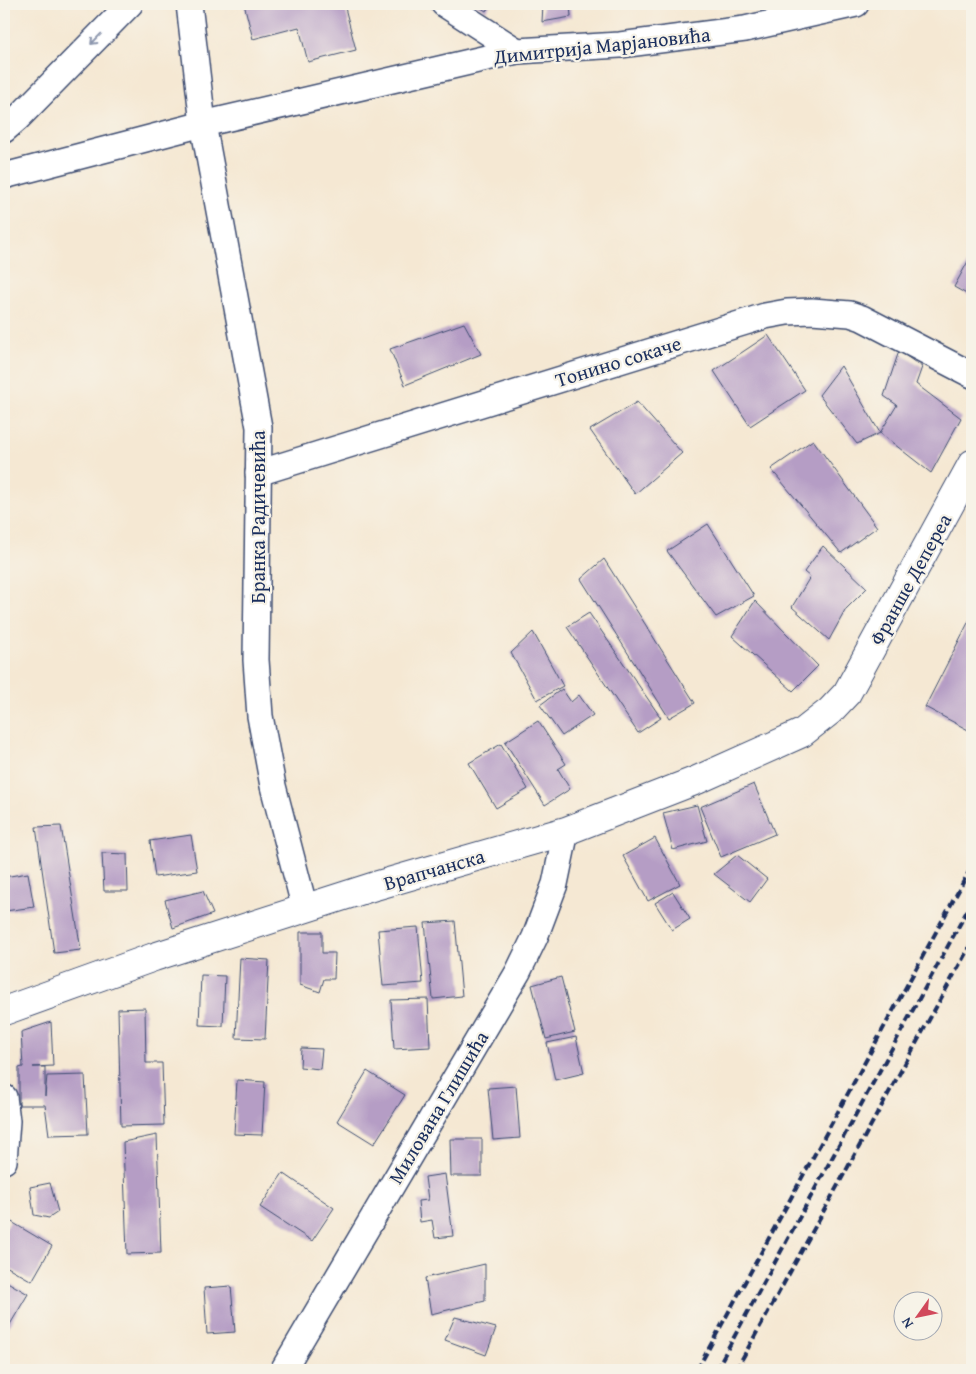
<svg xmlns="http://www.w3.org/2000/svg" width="976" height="1374" viewBox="0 0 976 1374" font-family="'Gentium Book Plus',serif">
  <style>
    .building { fill: #b59dc5 }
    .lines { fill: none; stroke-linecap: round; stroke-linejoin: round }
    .minor-casing { stroke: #3c4b70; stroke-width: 28 }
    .secondary-casing { stroke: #3c4b70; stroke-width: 30 }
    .minor { stroke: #fff; stroke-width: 25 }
    .secondary { stroke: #fff; stroke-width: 28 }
    .rail { stroke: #1b2f5e; stroke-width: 4; stroke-dasharray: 8 4; stroke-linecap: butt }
    .oneway { stroke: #8d97ae }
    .labels { text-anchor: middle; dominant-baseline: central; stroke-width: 4.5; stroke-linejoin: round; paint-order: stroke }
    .street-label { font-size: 20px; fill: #1b2f5e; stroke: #f7f3e8 }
  </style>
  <rect width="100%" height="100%" fill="#f7f3e8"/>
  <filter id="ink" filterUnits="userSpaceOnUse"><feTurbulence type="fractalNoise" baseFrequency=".02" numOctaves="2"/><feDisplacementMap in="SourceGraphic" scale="10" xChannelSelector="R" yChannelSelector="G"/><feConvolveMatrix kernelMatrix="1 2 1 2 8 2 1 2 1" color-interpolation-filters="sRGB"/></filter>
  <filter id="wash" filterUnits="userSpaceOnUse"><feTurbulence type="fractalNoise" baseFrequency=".0096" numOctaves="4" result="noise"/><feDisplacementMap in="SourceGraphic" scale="20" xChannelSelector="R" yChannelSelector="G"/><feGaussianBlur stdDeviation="1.12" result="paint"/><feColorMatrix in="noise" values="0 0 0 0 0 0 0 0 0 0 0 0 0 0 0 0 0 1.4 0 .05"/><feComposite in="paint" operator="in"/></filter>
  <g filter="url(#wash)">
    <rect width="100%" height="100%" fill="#f5e8d3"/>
    <g id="blocks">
      <g class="building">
        <path d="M 244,4 L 344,4 L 356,50 L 308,62 L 299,27 L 253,39 Z"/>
        <path d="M 475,4 L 491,4 L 486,11 Z"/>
        <path d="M 543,4 L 570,4 L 571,17 L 542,22 Z"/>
        <path d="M 770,4 L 790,4 L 790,5 L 771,8 Z"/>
        <path d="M 972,254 L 972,297 L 954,287 Z"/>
        <path d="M 464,323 L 481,354 L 405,385 L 390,349 Z"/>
        <path d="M 768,335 L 805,390 L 750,426 L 714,371 Z"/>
        <path d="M 899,351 L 922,367 L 916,384 L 961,418 L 931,473 L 880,433 L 897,405 L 884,396 Z"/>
        <path d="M 841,366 L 880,433 L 857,444 L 819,395 Z"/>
        <path d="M 637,402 L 682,453 L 635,494 L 590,430 Z"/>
        <path d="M 813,440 L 877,527 L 841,553 L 771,469 Z"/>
        <path d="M 708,524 L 754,596 L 716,617 L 667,551 Z"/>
        <path d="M 823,546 L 867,588 L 846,609 L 829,640 L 792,607 L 810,577 L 804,572 Z"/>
        <path d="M 604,559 L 695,703 L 669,718 L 581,579 Z"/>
        <path d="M 755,601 L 818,666 L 793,691 L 732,636 Z"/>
        <path d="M 589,613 L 661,718 L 638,733 L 567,627 Z"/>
        <path d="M 972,615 L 972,732 L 925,707 Z"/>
        <path d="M 533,632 L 563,686 L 537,700 L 511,653 Z"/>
        <path d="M 562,689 L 571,702 L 579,695 L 593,715 L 562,736 L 540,705 Z"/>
        <path d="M 538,721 L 566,764 L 558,769 L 570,789 L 545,805 L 505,742 Z"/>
        <path d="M 501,744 L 528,789 L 496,808 L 469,763 Z"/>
        <path d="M 754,784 L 775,834 L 721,857 L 700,807 Z"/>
        <path d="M 697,805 L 707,841 L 673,850 L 663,813 Z"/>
        <path d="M 61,826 L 81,950 L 54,953 L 36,827 Z"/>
        <path d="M 191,835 L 197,871 L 155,877 L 150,841 Z"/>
        <path d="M 655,838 L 680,884 L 648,901 L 623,856 Z"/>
        <path d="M 102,853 L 127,854 L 128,891 L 104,891 Z"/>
        <path d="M 737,855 L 767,879 L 750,902 L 714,874 Z"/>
        <path d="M 28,873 L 34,907 L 5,911 L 4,877 Z"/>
        <path d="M 203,891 L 213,914 L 173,928 L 165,900 Z"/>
        <path d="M 673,892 L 690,919 L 672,930 L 655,903 Z"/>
        <path d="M 455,921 L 462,996 L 433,999 L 425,923 Z"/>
        <path d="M 418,927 L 423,983 L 383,986 L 378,930 Z"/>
        <path d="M 300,932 L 322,932 L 322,953 L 335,953 L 334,979 L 324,979 L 320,992 L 300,985 Z"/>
        <path d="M 240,958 L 269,960 L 265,1039 L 236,1038 Z"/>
        <path d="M 201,975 L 225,976 L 223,1026 L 199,1025 Z"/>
        <path d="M 561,977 L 575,1032 L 546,1039 L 532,985 Z"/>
        <path d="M 428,999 L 430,1047 L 394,1049 L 391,1000 Z"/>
        <path d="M 145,1008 L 146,1063 L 162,1063 L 164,1125 L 121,1126 L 118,1009 Z"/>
        <path d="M 51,1022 L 53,1066 L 33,1067 L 45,1067 L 45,1096 L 47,1076 L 85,1075 L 88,1134 L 49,1135 L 45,1105 L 19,1105 L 19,1068 L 23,1067 L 21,1032 Z"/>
        <path d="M 576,1037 L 584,1073 L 555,1080 L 547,1043 Z"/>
        <path d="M 301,1048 L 322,1049 L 320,1069 L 300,1067 Z"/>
        <path d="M 367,1071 L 405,1095 L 374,1144 L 337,1121 Z"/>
        <path d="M 237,1080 L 265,1082 L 262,1135 L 234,1134 Z"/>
        <path d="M 516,1086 L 520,1138 L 493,1140 L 488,1088 Z"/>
        <path d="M 157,1135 L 161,1253 L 127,1254 L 123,1142 Z"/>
        <path d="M 450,1139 L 482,1139 L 482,1176 L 451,1176 Z"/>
        <path d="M 283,1173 L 334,1208 L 312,1241 L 260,1207 Z"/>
        <path d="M 445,1174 L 453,1236 L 435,1238 L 432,1220 L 420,1222 L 418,1201 L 428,1200 L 425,1177 Z"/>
        <path d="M 50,1183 L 58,1212 L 49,1218 L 34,1215 L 30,1187 Z"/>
        <path d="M 10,1221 L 52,1246 L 32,1281 L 4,1265 L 4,1232 Z"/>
        <path d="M 485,1264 L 485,1301 L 431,1314 L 425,1278 Z"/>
        <path d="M 4,1280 L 28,1294 L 5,1333 L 4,1332 Z"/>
        <path d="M 231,1286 L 235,1332 L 207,1334 L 204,1288 Z"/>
        <path d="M 455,1317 L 496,1328 L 486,1355 L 445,1340 Z"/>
      </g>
    </g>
  </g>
  <g filter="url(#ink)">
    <use href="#blocks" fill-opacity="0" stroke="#3c4b70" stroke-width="1"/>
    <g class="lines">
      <defs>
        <g id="minor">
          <path d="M 189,4 L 203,124 L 259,427 L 256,660 L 260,716 L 273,786 L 305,909"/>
          <path d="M 444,4 L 517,51"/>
          <path d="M 4,130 L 18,118 L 130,4"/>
          <path d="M 4,176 L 203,124 L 517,51 L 620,45 L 745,29 L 856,4"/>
          <path d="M 258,473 L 765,316 L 787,312 L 812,311 L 850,314 L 862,318 L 972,375"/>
          <path d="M 4,1097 L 7,1121 L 4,1161"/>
          <path d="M 283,1370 L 518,972 L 535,937 L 555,884 L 566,831"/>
        </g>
        <path id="secondary" d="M 4,1011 L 154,957 L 375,886 L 566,831 L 697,780 L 802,733 L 830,711 L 847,693 L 972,464"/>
      </defs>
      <use href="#minor" class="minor-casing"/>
      <use href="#secondary" class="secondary-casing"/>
      <use href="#minor" class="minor"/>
      <use href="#secondary" class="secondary"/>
      <g class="rail">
        <path d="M 697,1370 L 972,866"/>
        <path d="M 716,1370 L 972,902"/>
        <path d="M 736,1370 L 972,942"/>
      </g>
    </g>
    <defs><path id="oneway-shaft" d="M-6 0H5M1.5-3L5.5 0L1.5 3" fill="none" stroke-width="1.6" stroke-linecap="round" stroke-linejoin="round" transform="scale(1.25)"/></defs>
    <use class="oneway" href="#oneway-shaft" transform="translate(96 39) rotate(134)"/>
  </g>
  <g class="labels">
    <g class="street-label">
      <text transform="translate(602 45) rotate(-6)">Димитрија Марјановића</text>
      <text transform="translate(618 361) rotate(-17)">Тонино сокаче</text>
      <text transform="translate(257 517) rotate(-90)">Бранка Радичевића</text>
      <text transform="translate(910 579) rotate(-61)">Франше Депереа</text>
      <text transform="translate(434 869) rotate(-16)">Врапчанска</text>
      <text transform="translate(438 1107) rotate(-59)">Милована Глишића</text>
    </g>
  </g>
  <rect width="976" height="1374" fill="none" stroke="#f7f3e8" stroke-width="20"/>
  <g transform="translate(918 1316) rotate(237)"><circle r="24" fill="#f7f3e8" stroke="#9fa5b1"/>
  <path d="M0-4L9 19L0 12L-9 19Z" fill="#d1495b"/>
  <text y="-8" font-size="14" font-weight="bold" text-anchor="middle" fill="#1b2f5e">N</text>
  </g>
</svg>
